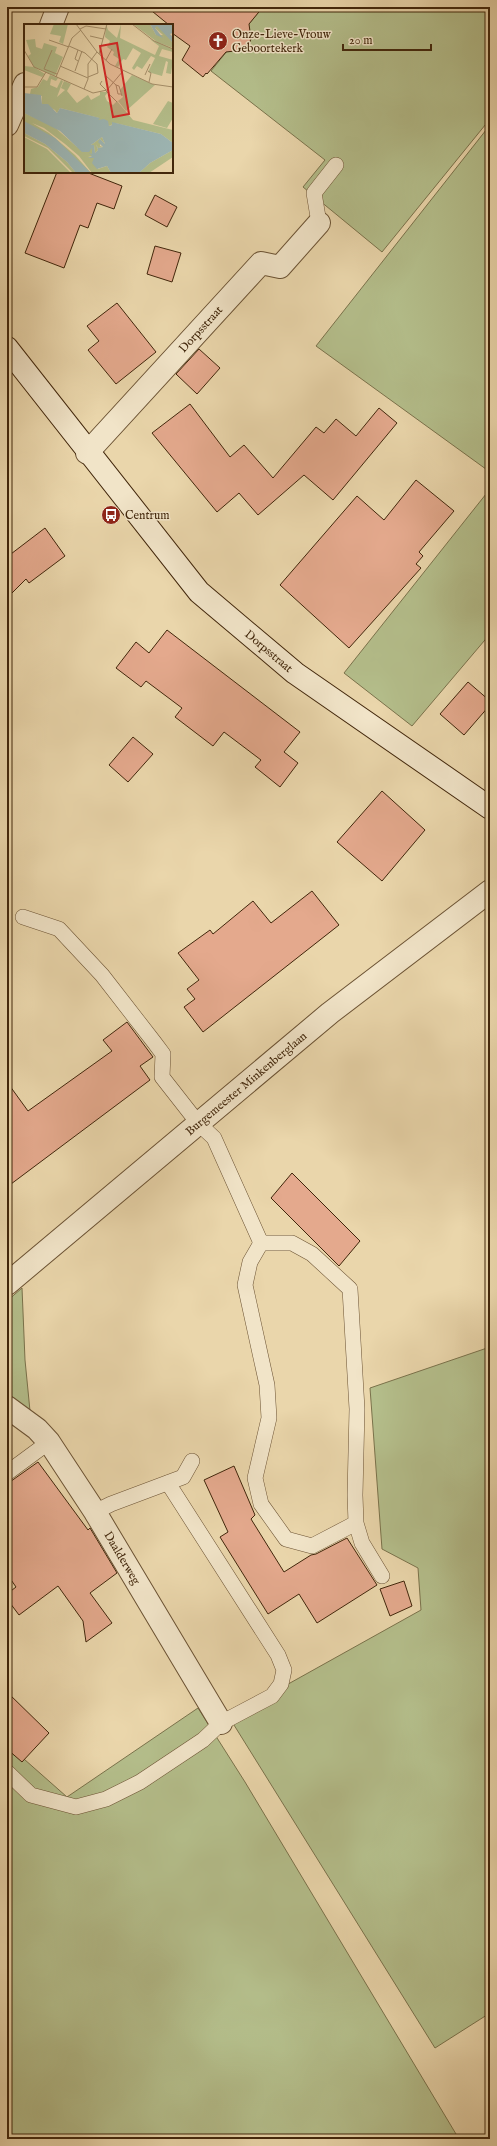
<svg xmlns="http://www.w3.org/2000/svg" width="497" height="2146" viewBox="0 0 497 2146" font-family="'IM FELL English',serif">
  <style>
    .green { fill: #b4be8b; stroke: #7a724b }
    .building { fill: #e4a98d; stroke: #41260b }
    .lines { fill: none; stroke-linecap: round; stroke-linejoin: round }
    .lane-casing { stroke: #6b5233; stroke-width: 16 }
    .street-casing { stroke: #6b5233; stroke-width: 24 }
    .secondary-casing { stroke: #41260b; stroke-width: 24 }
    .lane { stroke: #f1e4c8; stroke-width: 15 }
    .street { stroke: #f1e4c8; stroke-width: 22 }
    .secondary { stroke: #f1e4c8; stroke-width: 22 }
    .labels { text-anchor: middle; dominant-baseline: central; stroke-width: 3; stroke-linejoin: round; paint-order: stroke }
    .poi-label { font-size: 12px; fill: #41260b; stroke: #f1e4c8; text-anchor: start }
    .street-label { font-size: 12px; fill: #41260b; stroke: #f1e4c8 }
    .inset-road { fill: none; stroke: #a6906b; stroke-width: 1 }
    .view { fill: #d62828; fill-opacity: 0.15; stroke: #d62828; stroke-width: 2 }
    .inset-edge { fill: none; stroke: #41260b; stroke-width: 2 }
  </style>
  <rect width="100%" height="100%" fill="#ead6ab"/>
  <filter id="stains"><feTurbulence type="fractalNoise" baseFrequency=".005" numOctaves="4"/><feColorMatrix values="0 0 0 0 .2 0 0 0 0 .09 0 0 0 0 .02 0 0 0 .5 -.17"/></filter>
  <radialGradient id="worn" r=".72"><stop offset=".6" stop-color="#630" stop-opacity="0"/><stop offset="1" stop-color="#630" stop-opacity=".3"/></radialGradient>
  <g class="green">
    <path d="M 259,7 L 490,7 L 490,119 L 382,252 L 303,187 L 325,160 L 211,71 L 261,9 Z"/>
    <path d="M 490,125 L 490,472 L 316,346 Z"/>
    <path d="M 490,489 L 490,634 L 412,726 L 344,673 Z"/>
    <path d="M 22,1288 L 25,1360 L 30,1411 L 7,1398 L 7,1301 Z"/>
    <path d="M 490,1347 L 490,2013 L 435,2048 L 229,1717 L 421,1610 L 418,1568 L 382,1549 L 370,1388 Z"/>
    <path d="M 198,1708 L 245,1782 L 459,2139 L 7,2139 L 7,1744 L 67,1797 Z"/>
  </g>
  <g class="building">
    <path d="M 147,7 L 263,7 L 249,24 L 251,39 L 248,46 L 243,50 L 226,52 L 207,74 L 206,73 L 203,77 L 182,60 L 190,46 L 172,33 L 172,25 L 169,25 Z"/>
    <path d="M 57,172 L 86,172 L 122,186 L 114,209 L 97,203 L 88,228 L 80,225 L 64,268 L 25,253 Z"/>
    <path d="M 155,195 L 177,207 L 167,227 L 145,215 Z"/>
    <path d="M 155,246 L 181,253 L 172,282 L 147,274 Z"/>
    <path d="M 117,303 L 156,352 L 116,384 L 88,350 L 99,341 L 87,326 Z"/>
    <path d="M 199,349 L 220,368 L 197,394 L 176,374 Z"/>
    <path d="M 190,404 L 230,457 L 244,445 L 273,478 L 316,427 L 324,433 L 336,419 L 356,436 L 379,408 L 397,423 L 333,500 L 304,475 L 258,515 L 239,493 L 217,512 L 152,433 Z"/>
    <path d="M 416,480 L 454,511 L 419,552 L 423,556 L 416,564 L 421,568 L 349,648 L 280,585 L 357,496 L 384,520 Z"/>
    <path d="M 45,528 L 65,556 L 29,583 L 26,579 L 7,598 L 7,557 Z"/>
    <path d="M 167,630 L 300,732 L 284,752 L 298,763 L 280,787 L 255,767 L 261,760 L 224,732 L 213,746 L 175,717 L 182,708 L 146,681 L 141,687 L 116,668 L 136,642 L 149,653 Z"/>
    <path d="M 468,682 L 490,701 L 490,705 L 464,735 L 440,714 Z"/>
    <path d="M 133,737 L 153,754 L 128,782 L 109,765 Z"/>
    <path d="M 382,791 L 425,830 L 382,881 L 337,842 Z"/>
    <path d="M 312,891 L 339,925 L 203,1032 L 184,1007 L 195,999 L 187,989 L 199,980 L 178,953 L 210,930 L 213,934 L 253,901 L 271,923 Z"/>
    <path d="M 127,1022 L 153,1057 L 140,1066 L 150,1080 L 7,1187 L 7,1082 L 28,1111 L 112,1051 L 103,1040 Z"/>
    <path d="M 292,1173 L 360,1241 L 339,1266 L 271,1198 Z"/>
    <path d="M 38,1462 L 88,1530 L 90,1528 L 117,1573 L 90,1593 L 112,1623 L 86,1642 L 83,1621 L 58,1586 L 19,1615 L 7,1599 L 7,1594 L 16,1587 L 7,1574 L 7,1484 Z"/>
    <path d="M 234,1466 L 255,1515 L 251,1519 L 284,1572 L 311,1555 L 316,1554 L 347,1538 L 377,1585 L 317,1623 L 299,1594 L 268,1614 L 220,1537 L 228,1532 L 204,1480 Z"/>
    <path d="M 404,1581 L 412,1606 L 390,1616 L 380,1589 Z"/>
    <path d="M 7,1692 L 49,1733 L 22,1762 L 7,1749 Z"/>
  </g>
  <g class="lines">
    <defs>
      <g id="lane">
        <path d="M 319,223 L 314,193 L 336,165"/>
        <path d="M 23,917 L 59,929 L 102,975 L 154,1042 L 163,1054 L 162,1077 L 198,1123 L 214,1138 L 261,1243"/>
        <path d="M 7,1473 L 49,1442"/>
        <path d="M 95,1512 L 111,1504 L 183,1477 L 192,1461"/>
        <path d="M 356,1523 L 312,1546 L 286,1539 L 261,1504 L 255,1478 L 269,1418 L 267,1385 L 245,1285 L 250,1262 L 261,1243 L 292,1243 L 312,1254 L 350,1289 L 357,1409 L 355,1495 L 356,1523 L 362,1543 L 382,1576"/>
        <path d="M 7,1772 L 31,1795 L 76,1807 L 106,1799 L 140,1782 L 203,1740 L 221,1723 L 272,1696 L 281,1684 L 284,1670 L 278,1655 L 168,1483"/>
      </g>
      <g id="street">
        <path d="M 51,25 L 58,7"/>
        <path d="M 7,125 L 25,84"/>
        <path id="s1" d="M 87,453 L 261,263 L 280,267 L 319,223"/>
        <path id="s2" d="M 7,1284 L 330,1013 L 490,891"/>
        <path id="s3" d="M 7,1407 L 37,1429 L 49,1442 L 95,1512 L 221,1723"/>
      </g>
      <g id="secondary">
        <path id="s4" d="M 7,348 L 199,592 L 295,673 L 490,808"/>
      </g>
    </defs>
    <use href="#lane" class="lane-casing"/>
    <use href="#street" class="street-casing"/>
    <use href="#secondary" class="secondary-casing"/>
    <use href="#lane" class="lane"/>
    <use href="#street" class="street"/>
    <use href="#secondary" class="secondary"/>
  </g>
  <defs>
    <symbol id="church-disc" viewBox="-11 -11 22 22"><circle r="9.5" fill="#8f2418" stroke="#f1e4c8"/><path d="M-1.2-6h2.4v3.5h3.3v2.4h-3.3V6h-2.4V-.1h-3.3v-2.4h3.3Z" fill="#fff"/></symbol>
    <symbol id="bus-disc" viewBox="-11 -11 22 22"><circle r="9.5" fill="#8f2418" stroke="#f1e4c8"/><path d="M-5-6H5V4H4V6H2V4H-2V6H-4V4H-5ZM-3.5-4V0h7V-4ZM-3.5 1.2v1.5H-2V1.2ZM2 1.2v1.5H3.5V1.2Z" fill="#fff"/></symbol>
  </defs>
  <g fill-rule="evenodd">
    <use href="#church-disc" x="207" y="30" width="22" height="22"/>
    <use href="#bus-disc" x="100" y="504" width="22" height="22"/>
  </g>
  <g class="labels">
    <g class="poi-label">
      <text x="232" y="34">Onze-Lieve-Vrouw<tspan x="232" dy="14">Geboortekerk</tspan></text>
      <text x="125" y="515">Centrum</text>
    </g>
    <g class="street-label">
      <text stroke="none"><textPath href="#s1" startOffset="168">Dorpsstraat</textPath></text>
      <text stroke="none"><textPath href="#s4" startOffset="402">Dorpsstraat</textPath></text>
      <text stroke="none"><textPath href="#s2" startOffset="312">Burgemeester Minkenberglaan</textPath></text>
      <text stroke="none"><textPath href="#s3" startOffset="192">Daalderweg</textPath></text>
    </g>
  </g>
  <g transform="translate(24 24)">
    <rect width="149" height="149" fill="#ead6ab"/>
    <path d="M 30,0 L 44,0 L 39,20 L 35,18 L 37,12 L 26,10 ZM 82,0 L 84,6 L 93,14 L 97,0 L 96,14 L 131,31 L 135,22 L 106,0 L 126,15 L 149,25 L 149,28 L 138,25 L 135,32 L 149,36 L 147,50 L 142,49 L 144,38 L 142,37 L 138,52 L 124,48 L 131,34 L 127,32 L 118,45 L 113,42 L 110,46 L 108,44 L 117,29 L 109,24 L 102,36 L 99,35 L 94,43 L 91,42 L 95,35 L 89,31 L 90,28 L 83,23 L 86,17 L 81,13 ZM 109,0 L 126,0 L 132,11 L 139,11 L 131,4 L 131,2 L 135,2 L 149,19 L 149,24 L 133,18 ZM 11,15 L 12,23 L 18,25 L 20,19 L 33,23 L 31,29 L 39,33 L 31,52 L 10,43 L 4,32 L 7,30 L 2,16 ZM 0,42 L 10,43 L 21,50 L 18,53 L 0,46 ZM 26,51 L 34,54 L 32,57 L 27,55 L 26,61 L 33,64 L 37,56 L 39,57 L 33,73 L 41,66 L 37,64 L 40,57 L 47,60 L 43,67 L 53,79 L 64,71 L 67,76 L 76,71 L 76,68 L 84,68 L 81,72 L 83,77 L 89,81 L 93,77 L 109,96 L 149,106 L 149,119 L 137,110 L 91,99 L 85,102 L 82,97 L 73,96 L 75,94 L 40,85 L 36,84 L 33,89 L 31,86 L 18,80 L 18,72 L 6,70 L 7,65 L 14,63 L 19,55 L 23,57 ZM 108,51 L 131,61 L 102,87 L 94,77 L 99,73 L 96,66 ZM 144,77 L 149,79 L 149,94 L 143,104 L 129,100 ZM 0,89 L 28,101 L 53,123 L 68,124 L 68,132 L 64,133 L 70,134 L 74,145 L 83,142 L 87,149 L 68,149 L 55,132 L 41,120 L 20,104 L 8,99 L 25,109 L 51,131 L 67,149 L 64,149 L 0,99 ZM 0,109 L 21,120 L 43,138 L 52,149 L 49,149 L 24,124 L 0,112 ZM 0,113 L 23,125 L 47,149 L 0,149 ZM 78,113 L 81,120 L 76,115 L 76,122 L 79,123 L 74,124 L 72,120 L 74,126 L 71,129 L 70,121 L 67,121 ZM 149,126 L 149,133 L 125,149 L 115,149 L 126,139 Z" fill="#b4be8b"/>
    <path d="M 126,0 L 149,0 L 149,9 L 146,10 L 149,13 L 149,19 L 133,2 L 131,4 L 139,14 L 132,11 ZM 0,69 L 17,71 L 18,80 L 24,80 L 33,89 L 36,84 L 76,94 L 74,96 L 80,95 L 84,97 L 85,102 L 88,101 L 88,98 L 137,110 L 149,119 L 149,126 L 126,139 L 115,149 L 87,149 L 83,142 L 73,145 L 68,139 L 70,134 L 64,134 L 68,132 L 65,129 L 68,130 L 68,124 L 65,128 L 58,128 L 36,107 L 0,89 ZM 78,113 L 81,120 L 76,115 L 74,118 L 79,123 L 74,124 L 72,120 L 74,126 L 71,129 L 70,121 L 67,121 ZM 0,97 L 31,114 L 67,149 L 52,149 L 43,138 L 21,120 L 0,109 Z" fill="#9db6b4" fill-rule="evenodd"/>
    <path class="inset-road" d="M 52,0 L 73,28 L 86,40 L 128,60 L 149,63M 108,0 L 130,17 L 149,25M 56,5 L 62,2 L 82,5M 66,12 L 79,15M 25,16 L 45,23M 45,22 L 61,29 L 73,40 L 74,49 L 64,53M 0,26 L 10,43 L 69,69 L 83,66 L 99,47M 75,30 L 83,0M 82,36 L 88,25M 54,37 L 51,35 L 54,26M 36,42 L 64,54M 20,45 L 28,26M 20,45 L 33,50M 51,47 L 58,27M 124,47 L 127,49 L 125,58M 121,51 L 126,40M 82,52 L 92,61M 32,53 L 48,14 L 57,6M 78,57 L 76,60 L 82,66M 0,63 L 13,63 L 22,48M 60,65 L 64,55 L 64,40 L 73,28M 81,66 L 93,78M 97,70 L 94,70 L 92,61 L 95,62 L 98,72"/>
    <path class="view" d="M 93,19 L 105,90 L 89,93 L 76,22 Z"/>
    <rect width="149" height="149" class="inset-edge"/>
  </g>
  <rect width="497" height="2146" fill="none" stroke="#ead6ab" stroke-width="24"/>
  <rect x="8" y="8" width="481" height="2130" fill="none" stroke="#41260b" stroke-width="2"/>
  <rect x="12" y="12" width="473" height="2122" fill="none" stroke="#41260b"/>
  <path d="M343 44v6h88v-6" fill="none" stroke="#41260b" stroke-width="2"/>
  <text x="349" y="44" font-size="12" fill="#41260b" stroke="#f1e4c8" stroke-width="3" paint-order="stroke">20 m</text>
  <rect width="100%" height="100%" filter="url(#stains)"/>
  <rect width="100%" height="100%" fill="url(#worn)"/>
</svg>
